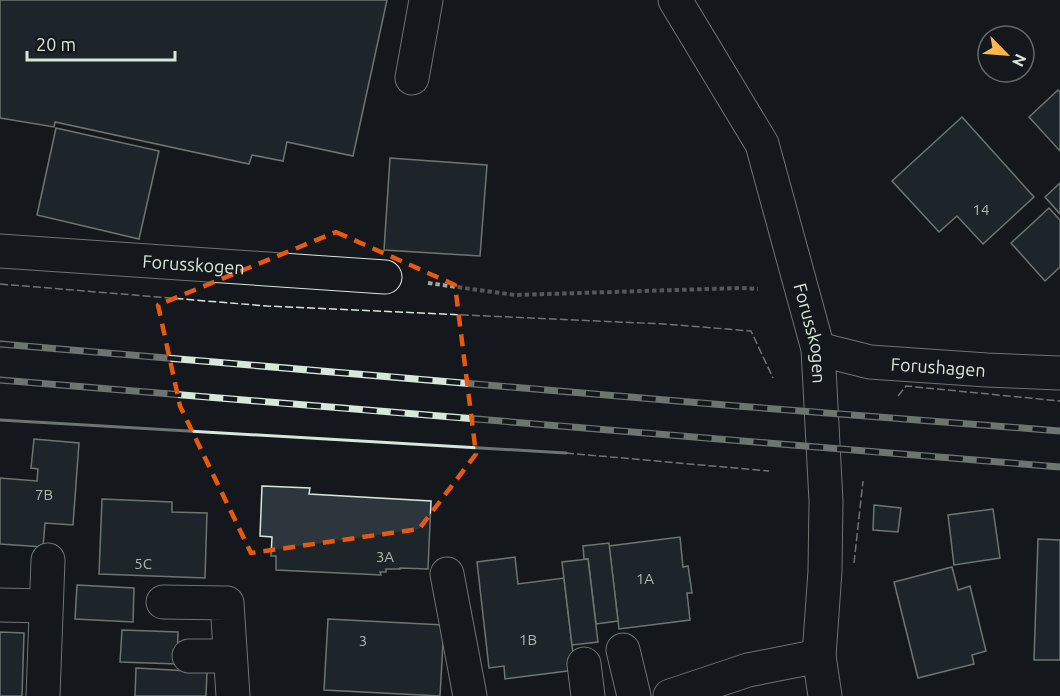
<svg xmlns="http://www.w3.org/2000/svg" width="1060" height="696" viewBox="0 0 1060 696" font-family="Ubuntu,sans-serif">
  <style>
    .building { fill: #2c363c; stroke: #d8e6dc; stroke-width: 1.5 }
    .lines { fill: none; stroke-linecap: round; stroke-linejoin: round }
    .minor-casing { stroke: #d8e6dc; stroke-width: 35 }
    .path { stroke: #9da8a2; stroke-width: 4; stroke-dasharray: 4.5 3; stroke-linecap: butt }
    .minor { stroke: #14181c; stroke-width: 33 }
    .rail-casing { stroke: #d8e6dc; stroke-width: 7 }
    .rail { stroke: #14181c; stroke-width: 4.5; stroke-dasharray: 14; stroke-linecap: butt }
    .fence { stroke: #d8e6dc; stroke-width: 1.5; stroke-dasharray: 8 3; stroke-linecap: butt }
    .wall { stroke: #d8e6dc; stroke-width: 3 }
    .marked { fill: none; stroke: #e8590c; stroke-width: 4.5; stroke-dasharray: 12 8; stroke-linejoin: round }
    .labels { text-anchor: middle; dominant-baseline: central; stroke-width: 4.5; stroke-linejoin: round; paint-order: stroke }
    .number-label { font-size: 15px; fill: #adbab4 }
    .street-label { font-size: 18px; fill: #d8e6dc; stroke: #14181c }
  </style>
  <rect width="100%" height="100%" fill="#14181c"/>
  <g class="building">
    <path d="M 0,0 L 387,0 L 353,156 L 287,142 L 283,161 L 252,155 L 249,164 L 55,122 L 54,127 L 0,118 Z"/>
    <path d="M 1058,90 L 1060,92 L 1060,151 L 1029,117 Z"/>
    <path d="M 962,117 L 1034,197 L 983,244 L 957,216 L 939,232 L 892,181 Z"/>
    <path d="M 56,128 L 159,151 L 139,239 L 37,215 Z"/>
    <path d="M 390,158 L 487,165 L 480,256 L 384,250 Z"/>
    <path d="M 1060,183 L 1060,214 L 1045,197 Z"/>
    <path d="M 1049,208 L 1060,220 L 1060,267 L 1045,281 L 1011,243 Z"/>
    <path d="M 34,439 L 79,443 L 73,525 L 45,523 L 43,547 L 0,544 L 0,478 L 37,481 L 38,469 L 31,468 Z"/>
    <path d="M 262,486 L 310,488 L 309,494 L 431,501 L 428,569 L 400,568 L 400,569 L 386,569 L 386,572 L 380,572 L 381,575 L 276,570 L 276,556 L 271,556 L 272,537 L 260,536 Z"/>
    <path d="M 102,499 L 172,502 L 172,512 L 207,513 L 205,578 L 99,574 Z"/>
    <path d="M 874,505 L 901,508 L 898,532 L 873,530 Z"/>
    <path d="M 993,509 L 1000,558 L 954,565 L 948,515 Z"/>
    <path d="M 680,537 L 683,567 L 688,566 L 692,593 L 687,593 L 690,620 L 619,629 L 609,546 Z"/>
    <path d="M 1038,539 L 1060,540 L 1060,660 L 1034,660 Z"/>
    <path d="M 609,543 L 618,621 L 596,624 L 588,559 L 584,559 L 583,546 Z"/>
    <path d="M 515,557 L 518,584 L 564,578 L 575,670 L 505,679 L 504,666 L 489,668 L 477,562 Z"/>
    <path d="M 588,559 L 598,642 L 572,645 L 562,562 Z"/>
    <path d="M 952,567 L 958,590 L 970,586 L 986,651 L 972,655 L 974,664 L 918,678 L 894,582 Z"/>
    <path d="M 77,585 L 134,588 L 133,622 L 75,619 Z"/>
    <path d="M 328,619 L 444,625 L 440,696 L 324,690 Z"/>
    <path d="M 122,630 L 178,632 L 177,664 L 120,662 Z"/>
    <path d="M 0,632 L 24,633 L 22,696 L 0,696 Z"/>
    <path d="M 136,668 L 207,672 L 206,696 L 135,696 Z"/>
  </g>
  <g class="lines">
    <defs>
      <g id="minor">
        <path id="s1" d="M 675,0 L 762,144 L 818,349 L 826,501 L 825,571 L 819,656 L 825,696"/>
        <path d="M 412,78 L 426,0"/>
        <path id="s2" d="M 0,251 L 385,277"/>
        <path id="s3" d="M 818,349 L 870,362 L 987,370 L 1060,373"/>
        <path d="M 447,574 L 470,696"/>
        <path d="M 163,602 L 227,603 L 233,696"/>
        <path d="M 0,605 L 46,606"/>
        <path d="M 623,650 L 634,696"/>
        <path d="M 189,656 L 230,656"/>
        <path d="M 584,664 L 588,696"/>
        <path d="M 43,696 L 48,560"/>
        <path d="M 670,696 L 748,670 L 819,656"/>
      </g>
    </defs>
    <use href="#minor" class="minor-casing"/>
    <path class="path" d="M 428,283 L 515,295 L 740,288 L 758,289"/>
    <use href="#minor" class="minor"/>
    <defs>
      <g id="rail">
        <path d="M 0,344 L 737,406 L 1060,431"/>
        <path d="M 0,380 L 1060,467"/>
      </g>
    </defs>
    <use href="#rail" class="rail-casing"/>
    <use href="#rail" class="rail"/>
    <g class="fence">
      <path d="M 0,284 L 267,306 L 664,324 L 751,331 L 773,378"/>
      <path d="M 898,396 L 906,386 L 1060,401"/>
      <path d="M 566,453 L 769,471"/>
      <path d="M 854,563 L 863,481"/>
    </g>
    <path class="wall" d="M 0,420 L 566,453"/>
  </g>
  <path d="M0 0H1060V696H0ZM 336,232 L 455,285 L 476,454 L 419,529 L 251,553 L 180,406 L 158,305 Z" fill="#14181c" fill-opacity=".55" fill-rule="evenodd"/>
  <path class="marked" d="M 336,232 L 455,285 L 476,454 L 419,529 L 251,553 L 180,406 L 158,305 Z"/>
  <g class="labels">
    <g class="number-label">
      <text x="981" y="209">14</text>
      <text x="44" y="494">7B</text>
      <text x="385" y="556">3A</text>
      <text x="143" y="563">5C</text>
      <text x="645" y="578">1A</text>
      <text x="528" y="639">1B</text>
      <text x="363" y="640">3</text>
    </g>
    <g class="street-label">
      <text stroke="none"><textPath href="#s2" startOffset="194">Forusskogen</textPath></text>
      <text stroke="none"><textPath href="#s1" startOffset="364">Forusskogen</textPath></text>
      <text stroke="none"><textPath href="#s3" startOffset="122">Forushagen</textPath></text>
    </g>
  </g>
  <g transform="translate(1006 54) rotate(115)"><circle r="28" fill="#14181c" stroke="#626a69" stroke-width="1.5"/>
  <path d="M0-4.5L10 22L0 15L-10 22Z" fill="#ffb74d"/>
  <text y="-9" font-size="16" font-weight="bold" text-anchor="middle" fill="#d8e6dc">N</text>
  </g>
  <path d="M27 51v9h148v-9" fill="none" stroke="#d8e6dc" stroke-width="3"/>
  <text x="36" y="51" font-size="18" fill="#d8e6dc" stroke="#14181c" stroke-width="4.5" paint-order="stroke">20 m</text>
</svg>
